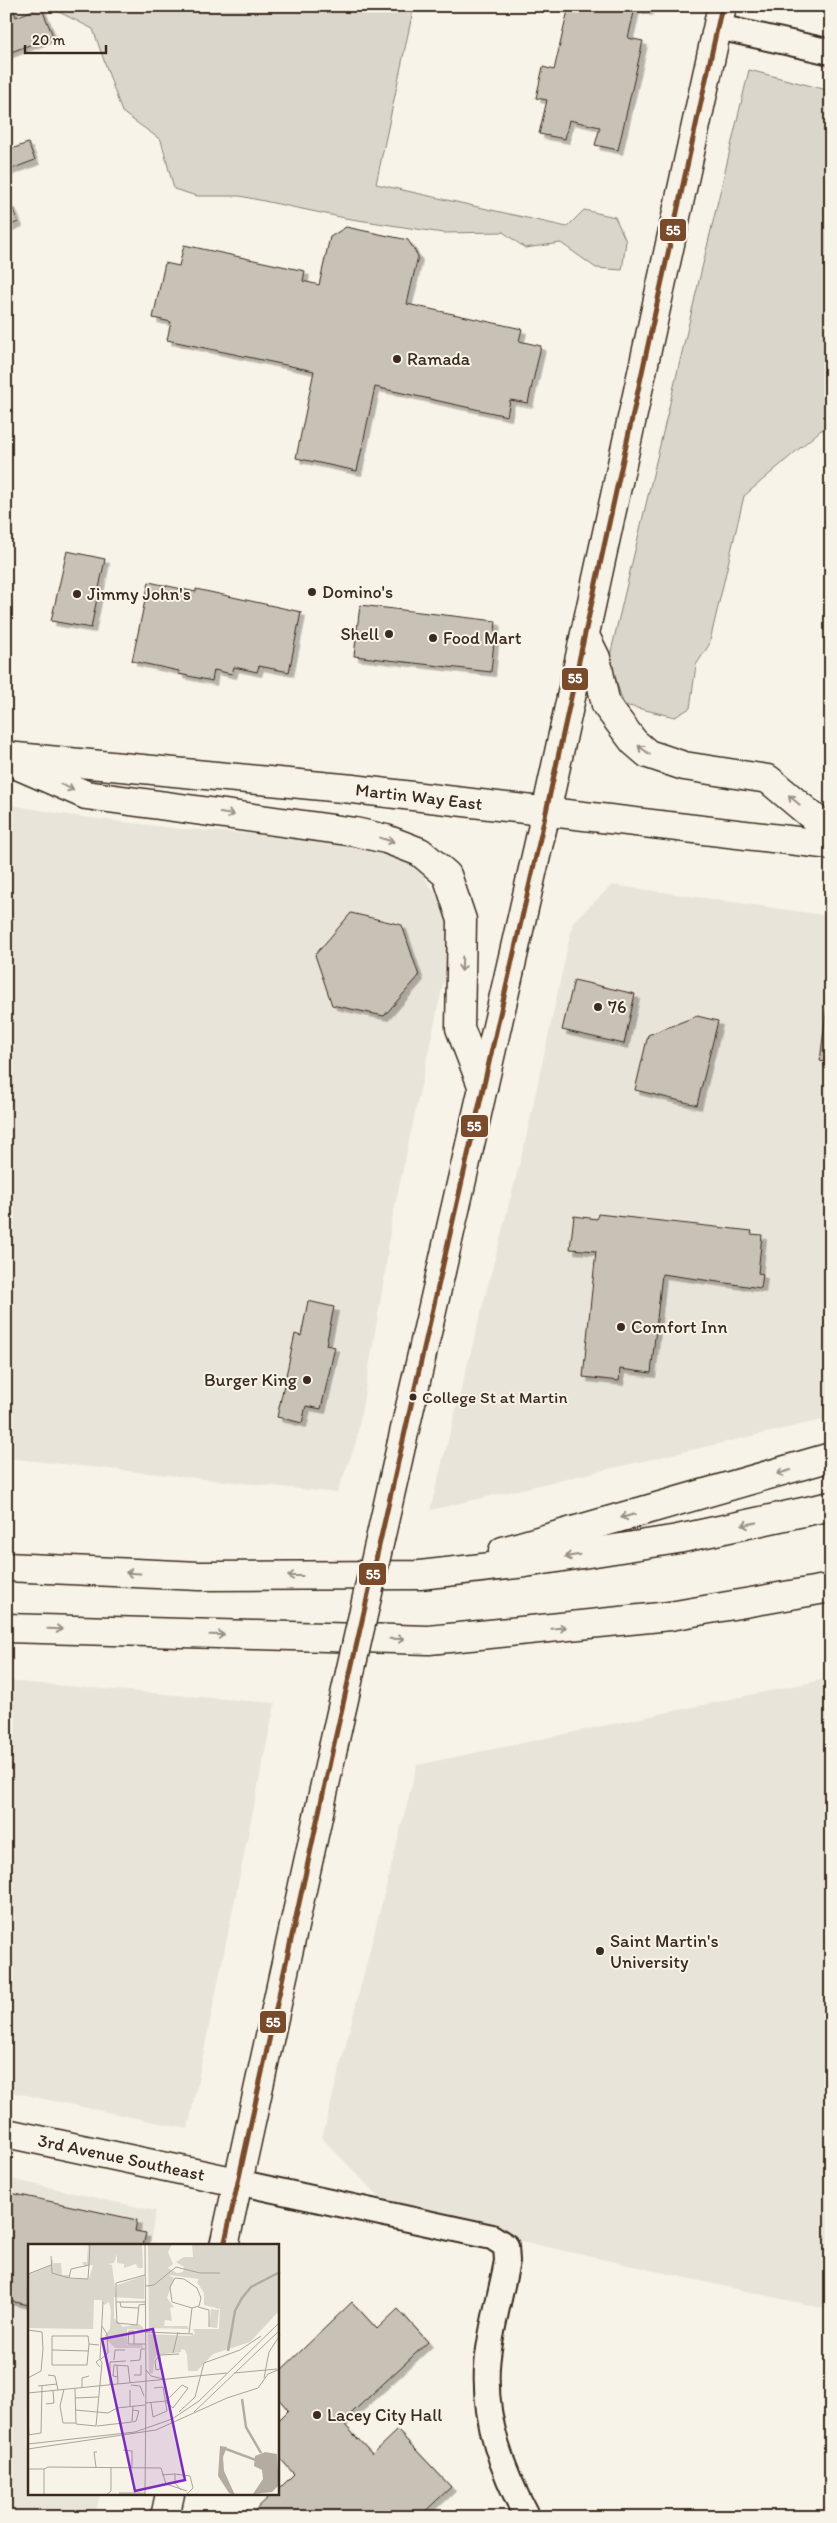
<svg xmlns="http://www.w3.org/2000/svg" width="837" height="2523" viewBox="0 0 837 2523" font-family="Itim,sans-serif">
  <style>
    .built { fill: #e9e4d9 }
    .green { fill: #dbd6cb; stroke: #8b8074 }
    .building { fill: #c8c1b6; stroke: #3b2a1e; filter: url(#shadow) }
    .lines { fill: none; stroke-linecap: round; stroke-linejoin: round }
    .minor-casing { stroke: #3b2a1e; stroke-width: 28 }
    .tertiary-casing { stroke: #3b2a1e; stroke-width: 31 }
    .primary-casing { stroke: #3b2a1e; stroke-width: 31 }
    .motorway-casing { stroke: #3b2a1e; stroke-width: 31 }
    .minor { stroke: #f7f3e8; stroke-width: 24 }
    .tertiary { stroke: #f7f3e8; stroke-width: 28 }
    .primary { stroke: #f7f3e8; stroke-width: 28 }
    .motorway { stroke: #f7f3e8; stroke-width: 28 }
    .primary-bridge-casing { stroke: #3b2a1e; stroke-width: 31; stroke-linecap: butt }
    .primary-bridge { stroke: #f7f3e8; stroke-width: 28 }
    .bus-1-casing { stroke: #f7f3e8; stroke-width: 9 }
    .bus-1 { stroke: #7a4b2a; stroke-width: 5 }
    .oneway { stroke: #998e83 }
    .poi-dot { fill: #3b2a1e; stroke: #f7f3e8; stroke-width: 2 }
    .labels { text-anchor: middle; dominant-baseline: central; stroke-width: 4; stroke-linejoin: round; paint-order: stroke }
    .bus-label { font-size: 17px; fill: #3b2a1e; stroke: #f7f3e8; text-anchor: start }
    .poi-label { font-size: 18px; fill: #3b2a1e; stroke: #f7f3e8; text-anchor: start }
    .street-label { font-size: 18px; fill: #3b2a1e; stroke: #f7f3e8 }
    .inset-river { fill: none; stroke: #b4aca0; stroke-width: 2.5 }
    .inset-road { fill: none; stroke: #aca397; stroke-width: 1 }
    .view { fill: #7b2cbf; fill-opacity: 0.15; stroke: #7b2cbf; stroke-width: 2.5 }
    .inset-edge { fill: none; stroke: #3b2a1e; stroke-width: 2.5 }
    .line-badge { stroke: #f7f3e8; stroke-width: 2 }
    .badge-label { font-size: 14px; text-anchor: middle; font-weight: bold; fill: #fff }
  </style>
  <defs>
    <filter id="shadow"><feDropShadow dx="4.5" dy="4.5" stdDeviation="0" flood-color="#0004"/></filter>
  </defs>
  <rect width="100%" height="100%" fill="#f7f3e8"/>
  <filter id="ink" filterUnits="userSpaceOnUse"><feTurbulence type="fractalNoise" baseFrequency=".02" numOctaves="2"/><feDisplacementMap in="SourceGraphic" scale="10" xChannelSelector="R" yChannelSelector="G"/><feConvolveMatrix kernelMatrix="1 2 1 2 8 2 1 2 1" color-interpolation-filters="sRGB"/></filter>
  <g filter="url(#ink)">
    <g class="built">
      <path d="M 6,804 L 74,816 L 172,828 L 381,844 L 414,862 L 444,906 L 450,930 L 447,966 L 391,1224 L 385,1274 L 356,1443 L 337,1493 L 6,1458 Z"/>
      <path d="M 612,885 L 831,916 L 831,1418 L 430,1510 L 525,1142 L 573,922 Z"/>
      <path d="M 831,1678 L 831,2310 L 394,2213 L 322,2138 L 417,1765 Z"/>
      <path d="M 6,1681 L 275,1703 L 188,2129 L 6,2091 Z"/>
      <path d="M 6,2178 L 156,2211 L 149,2245 L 29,2246 L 29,2494 L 100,2494 L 95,2517 L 6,2517 Z"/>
    </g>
    <g class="green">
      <path d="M 53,6 L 414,6 L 376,184 L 567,227 L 584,210 L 615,217 L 626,241 L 622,270 L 596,268 L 561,243 L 525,248 L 503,232 L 443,233 L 345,218 L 240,196 L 197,196 L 174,189 L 161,140 L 122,112 L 93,29 L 53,9 Z"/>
      <path d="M 749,70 L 831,91 L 831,429 L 821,430 L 744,496 L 709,645 L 696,665 L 690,708 L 675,717 L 624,705 L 609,660 Z"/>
    </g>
    <g class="building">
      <path d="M 569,6 L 649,6 L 648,11 L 635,8 L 628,38 L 643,41 L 618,150 L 595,145 L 600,127 L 569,120 L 565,139 L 539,134 L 547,100 L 536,98 L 543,67 L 554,70 Z"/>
      <path d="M 41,7 L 53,36 L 6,54 L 6,10 L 13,8 L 16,17 Z"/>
      <path d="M 28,143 L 35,160 L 6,171 L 6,151 Z"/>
      <path d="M 11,204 L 18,222 L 6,227 L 6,206 Z"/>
      <path d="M 346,227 L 408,240 L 418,256 L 407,304 L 522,329 L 519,341 L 541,346 L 528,403 L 510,400 L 507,416 L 375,387 L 357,471 L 296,458 L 314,371 L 167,340 L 171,322 L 153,318 L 165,263 L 179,266 L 184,245 L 305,271 L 303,281 L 319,285 L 330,237 Z"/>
      <path d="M 67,551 L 105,559 L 91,628 L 51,621 Z"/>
      <path d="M 149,582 L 196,592 L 196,589 L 301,612 L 289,672 L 259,666 L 257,672 L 234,667 L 232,674 L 214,670 L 212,681 L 179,674 L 179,671 L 132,661 Z"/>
      <path d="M 360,605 L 496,621 L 491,672 L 354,656 Z"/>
      <path d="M 351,913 L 402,925 L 419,976 L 384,1016 L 332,1005 L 315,955 Z"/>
      <path d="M 831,974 L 831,1063 L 820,1061 Z"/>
      <path d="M 574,980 L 635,994 L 624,1044 L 562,1030 Z"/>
      <path d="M 697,1016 L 718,1021 L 697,1105 L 635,1090 L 648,1035 Z"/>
      <path d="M 598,1214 L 752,1231 L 751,1234 L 762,1235 L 758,1273 L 763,1274 L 761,1288 L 662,1274 L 651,1373 L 620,1369 L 619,1381 L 583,1377 L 596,1251 L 570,1249 L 574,1216 L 597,1219 Z"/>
      <path d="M 308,1301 L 334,1307 L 326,1345 L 335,1347 L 321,1409 L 306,1406 L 302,1423 L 277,1417 L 295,1334 L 301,1336 Z"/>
      <path d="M 6,2192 L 137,2220 L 135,2231 L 146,2233 L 143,2246 L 29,2246 L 29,2305 L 6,2300 Z"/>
      <path d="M 352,2302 L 377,2329 L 398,2309 L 428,2342 L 342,2422 L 372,2454 L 397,2430 L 451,2487 L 419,2517 L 248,2517 L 272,2494 L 278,2494 L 278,2490 L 294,2474 L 278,2456 L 278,2420 L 288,2410 L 278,2398 L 278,2373 Z"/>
    </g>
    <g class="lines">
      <defs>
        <g id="minor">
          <path d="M 718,27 L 831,52"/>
          <path d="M 237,2182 L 492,2237 L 506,2246 L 507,2261 C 501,2295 489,2333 487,2367 C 484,2421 502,2470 527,2517"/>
        </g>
        <g id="tertiary">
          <path d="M 546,812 L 722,6"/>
          <path id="s1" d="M 6,2133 L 237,2182"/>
        </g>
        <g id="primary">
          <path d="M 585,636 L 596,658 L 606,705 L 634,742 L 648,754 L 684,766 L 768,779 L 831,832"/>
          <path id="s2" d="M 6,756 L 353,789 L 831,845"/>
          <path d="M 17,765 L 86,795 L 355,832 L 386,839 L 420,852 L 447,875 L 462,920 L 460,1028 L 483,1088"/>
          <path d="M 402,1442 L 546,812"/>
          <path d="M 224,2246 L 333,1748"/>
          <path d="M 165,2517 L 170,2494"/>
        </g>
        <g id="motorway">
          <path d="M 503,1551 L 831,1457"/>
          <path d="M 6,1567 L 199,1576 L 420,1575 L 525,1563 L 678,1539 L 831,1506"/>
          <path d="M 6,1628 L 429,1640 L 670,1616 L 831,1588"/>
        </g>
      </defs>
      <use href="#minor" class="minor-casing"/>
      <use href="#tertiary" class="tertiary-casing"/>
      <use href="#primary" class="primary-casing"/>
      <use href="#motorway" class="motorway-casing"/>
      <use href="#minor" class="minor"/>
      <use href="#tertiary" class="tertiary"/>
      <use href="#primary" class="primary"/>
      <use href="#motorway" class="motorway"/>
      <defs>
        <path id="primary-bridge" d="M 333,1748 L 402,1442"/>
      </defs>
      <use href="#primary-bridge" class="primary-bridge-casing"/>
      <use href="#primary-bridge" class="primary-bridge"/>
      <defs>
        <path id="bus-1" d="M 224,2246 L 333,1748 L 546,812 L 722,6"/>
      </defs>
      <use href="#bus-1" class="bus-1-casing"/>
      <use href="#bus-1" class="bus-1"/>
    </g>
    <defs><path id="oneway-shaft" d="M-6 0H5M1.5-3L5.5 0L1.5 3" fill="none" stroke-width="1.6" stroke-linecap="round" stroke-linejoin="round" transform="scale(1.25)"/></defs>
    <g class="oneway">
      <use href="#oneway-shaft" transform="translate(644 750) rotate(-143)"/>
      <use href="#oneway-shaft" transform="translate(67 787) rotate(23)"/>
      <use href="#oneway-shaft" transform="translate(794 800) rotate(-140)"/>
      <use href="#oneway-shaft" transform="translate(227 814) rotate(8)"/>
      <use href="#oneway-shaft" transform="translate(387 840) rotate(17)"/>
      <use href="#oneway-shaft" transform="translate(462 964) rotate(92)"/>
      <use href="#oneway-shaft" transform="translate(784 1472) rotate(164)"/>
      <use href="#oneway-shaft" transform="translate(628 1516) rotate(164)"/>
      <use href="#oneway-shaft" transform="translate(749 1524) rotate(168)"/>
      <use href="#oneway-shaft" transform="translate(572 1556) rotate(171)"/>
      <use href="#oneway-shaft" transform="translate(133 1573) rotate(-177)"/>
      <use href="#oneway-shaft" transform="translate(295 1576) rotate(180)"/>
      <use href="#oneway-shaft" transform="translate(559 1628) rotate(-6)"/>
      <use href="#oneway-shaft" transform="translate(55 1629) rotate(2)"/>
      <use href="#oneway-shaft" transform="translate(217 1635) rotate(1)"/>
      <use href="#oneway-shaft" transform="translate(397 1639) rotate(1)"/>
    </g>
  </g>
  <g class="poi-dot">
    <circle cx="397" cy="359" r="5"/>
    <circle cx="312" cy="592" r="5"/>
    <circle cx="77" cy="594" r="5"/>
    <circle cx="389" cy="634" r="5"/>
    <circle cx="433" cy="638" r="5"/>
    <circle cx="598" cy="1007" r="5"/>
    <circle cx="621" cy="1327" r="5"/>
    <circle cx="307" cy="1380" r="5"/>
    <circle cx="413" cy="1397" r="4.5"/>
    <circle cx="600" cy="1951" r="5"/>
    <circle cx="317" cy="2415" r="5"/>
  </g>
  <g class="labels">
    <g class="bus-label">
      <text x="422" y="1397">College St at Martin</text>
    </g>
    <g class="poi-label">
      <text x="407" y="359">Ramada</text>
      <text x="322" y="592">Domino's</text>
      <text x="87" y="594">Jimmy John's</text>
      <text x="379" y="634" text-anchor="end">Shell</text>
      <text x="443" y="638">Food Mart</text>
      <text x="608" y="1007">76</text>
      <text x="631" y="1327">Comfort Inn</text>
      <text x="297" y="1380" text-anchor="end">Burger King</text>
      <text x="610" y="1941">Saint Martin's<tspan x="610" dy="21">University</tspan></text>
      <text x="327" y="2415">Lacey City Hall</text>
    </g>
    <g class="street-label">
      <text stroke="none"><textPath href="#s2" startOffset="415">Martin Way East</textPath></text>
      <text stroke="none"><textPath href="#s1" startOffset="118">3rd Avenue Southeast</textPath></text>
    </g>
  </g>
  <g transform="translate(28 2244)">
    <rect width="251" height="251" fill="#f7f3e8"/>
    <path d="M 60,0 L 114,0 L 115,24 L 110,24 L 108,20 L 96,24 L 96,20 L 89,19 L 89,10 L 86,19 L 79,20 L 84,21 L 88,51 L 89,41 L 116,32 L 116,55 L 86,53 L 86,74 L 95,83 L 111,80 L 115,83 L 115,86 L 99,85 L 99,101 L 114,100 L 115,104 L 87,104 L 78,95 L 77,91 L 82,85 L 83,67 L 81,58 L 76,61 L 73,56 L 66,56 L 65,85 L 0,84 L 0,30 L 23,21 L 25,14 L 25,19 L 33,19 L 34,31 L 42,31 L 40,35 L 61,35 L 65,21 L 56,22 L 54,18 L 59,18 ZM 120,0 L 144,0 L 140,8 L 145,20 L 140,24 L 149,29 L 155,28 L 156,23 L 148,18 L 156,13 L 165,13 L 164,0 L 251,0 L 251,67 L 222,98 L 185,110 L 169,127 L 160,127 L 159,111 L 157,106 L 153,105 L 153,108 L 129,111 L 126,116 L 125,129 L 121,130 L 120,90 L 162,92 L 167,90 L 165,85 L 191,85 L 192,65 L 176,61 L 176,49 L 169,38 L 171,35 L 141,31 L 146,34 L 139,54 L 146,63 L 142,64 L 144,77 L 137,76 L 136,82 L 159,82 L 161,85 L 121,84 ZM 183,65 L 191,66 L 189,84 L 181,83 Z" fill="#dbd6cb"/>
    <path d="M 192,202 L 199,203 L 195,213 L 196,227 L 207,251 L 201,249 L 190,232 ZM 237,208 L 249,210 L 251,241 L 244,248 L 225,250 L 235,235 L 234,226 L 226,222 L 227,212 Z" fill="#b4aca0"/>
    <path class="inset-river" d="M 200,107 L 207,67 L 214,54 L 223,43 L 252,28M 214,155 L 218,183 L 233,209M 198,205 L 228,216"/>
    <path class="inset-road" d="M 117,0 L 118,137M 23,12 L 24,29 L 41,34 L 43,25 L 61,21 L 62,0M 0,30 L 23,21M 41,34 L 60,35 L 61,21M 147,34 L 156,35 L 169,44 L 173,54 L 171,62 L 164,64 L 144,58 L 142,43 ZM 118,42 L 126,41 L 148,23 L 172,29 L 192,29M 88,58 L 88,39 L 117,31M 92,58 L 93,63 L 110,64M 118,60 L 111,61 L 109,81 L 89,79 L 88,58 L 118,58M 170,63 L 181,66 L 181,83M 0,86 L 14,88 L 15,105 L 13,127 L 0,134M 118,88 L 165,90M 161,89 L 164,64M 61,100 L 59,121 L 24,121 L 24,92 L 60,92 L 61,100 L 71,101M 106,100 L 106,87 L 101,87 L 100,100 L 118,100M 24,106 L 61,107M 145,109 L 150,88M 132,111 L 132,125 L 128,126 L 127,117 L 132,111 L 151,110M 72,115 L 75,58M 73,115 L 80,109 L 79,90 L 74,82M 86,116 L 87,106 L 97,106M 102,117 L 112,116 L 113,105 L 117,105M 89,121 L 90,140M 118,126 L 123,132 L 136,135M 206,129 L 249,125M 20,131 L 27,132 L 30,146M 106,131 L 113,131 L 113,121M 90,133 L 85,132 L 86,121 L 100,122 L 102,139M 236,134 L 241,108 L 252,91M 82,141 L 82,118 L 98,117M 103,141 L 112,142 L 116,152M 10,142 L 29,140M 54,144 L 54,134 L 61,132M 36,145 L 32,162 L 35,179 L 48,179M 47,145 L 48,180 L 68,182 L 74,119 L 72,115 L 68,118 L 72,123M 102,146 L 102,162M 0,149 L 199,129M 47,154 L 70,153M 117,159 L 138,157 L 154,141 L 160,144 L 145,164 L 137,157M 123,159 L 125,173 L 139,167 L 135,143 L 126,144M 18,160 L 26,159 L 25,146M 47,166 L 80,169 L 89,164 L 117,161M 105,166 L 111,167 L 108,177 L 105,178M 151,168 L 167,153 L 176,119 L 212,106 L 233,92M 166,168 L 252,86M 0,176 L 1,191M 69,182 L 104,178 L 105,162M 0,191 L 13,189 L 14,142M 0,200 L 107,188 L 144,175 L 171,157 L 252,78M 0,205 L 128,186 L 199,154 L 230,144 L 240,130 L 252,125M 95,206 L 104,207 L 104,223M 68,223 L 66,208 L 69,208M 0,225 L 16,225M 147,230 L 162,232 L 165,244 L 158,251M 134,231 L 147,230 L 147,239 L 153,246M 91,249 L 117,249M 16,251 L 16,225 L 20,223 L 133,224 L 138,240 L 159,247M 16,251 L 50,251M 78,251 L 83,247 L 83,223M 117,251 L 118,137"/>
    <path class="view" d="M 125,85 L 157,236 L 107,247 L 74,95 Z"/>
    <rect width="251" height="251" class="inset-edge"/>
  </g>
  <g class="line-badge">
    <rect x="659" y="218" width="28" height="24" rx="5" fill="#7a4b2a"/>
    <rect x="561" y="667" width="28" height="24" rx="5" fill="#7a4b2a"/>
    <rect x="460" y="1114" width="29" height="24" rx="5" fill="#7a4b2a"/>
    <rect x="358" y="1562" width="29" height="24" rx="5" fill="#7a4b2a"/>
    <rect x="259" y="2010" width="28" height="24" rx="5" fill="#7a4b2a"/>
  </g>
  <g class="badge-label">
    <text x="673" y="235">55</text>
    <text x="575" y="683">55</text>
    <text x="474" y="1131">55</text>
    <text x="373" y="1579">55</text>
    <text x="273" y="2027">55</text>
  </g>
  <rect width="837" height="2523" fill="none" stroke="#f7f3e8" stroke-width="25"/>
  <rect x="12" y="12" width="812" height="2498" fill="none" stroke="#3b2a1e" stroke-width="2" filter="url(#ink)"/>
  <path d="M25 45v8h81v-8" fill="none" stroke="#3b2a1e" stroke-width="2.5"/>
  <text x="32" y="45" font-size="15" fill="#3b2a1e" stroke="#f7f3e8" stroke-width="4" paint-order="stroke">20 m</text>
</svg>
